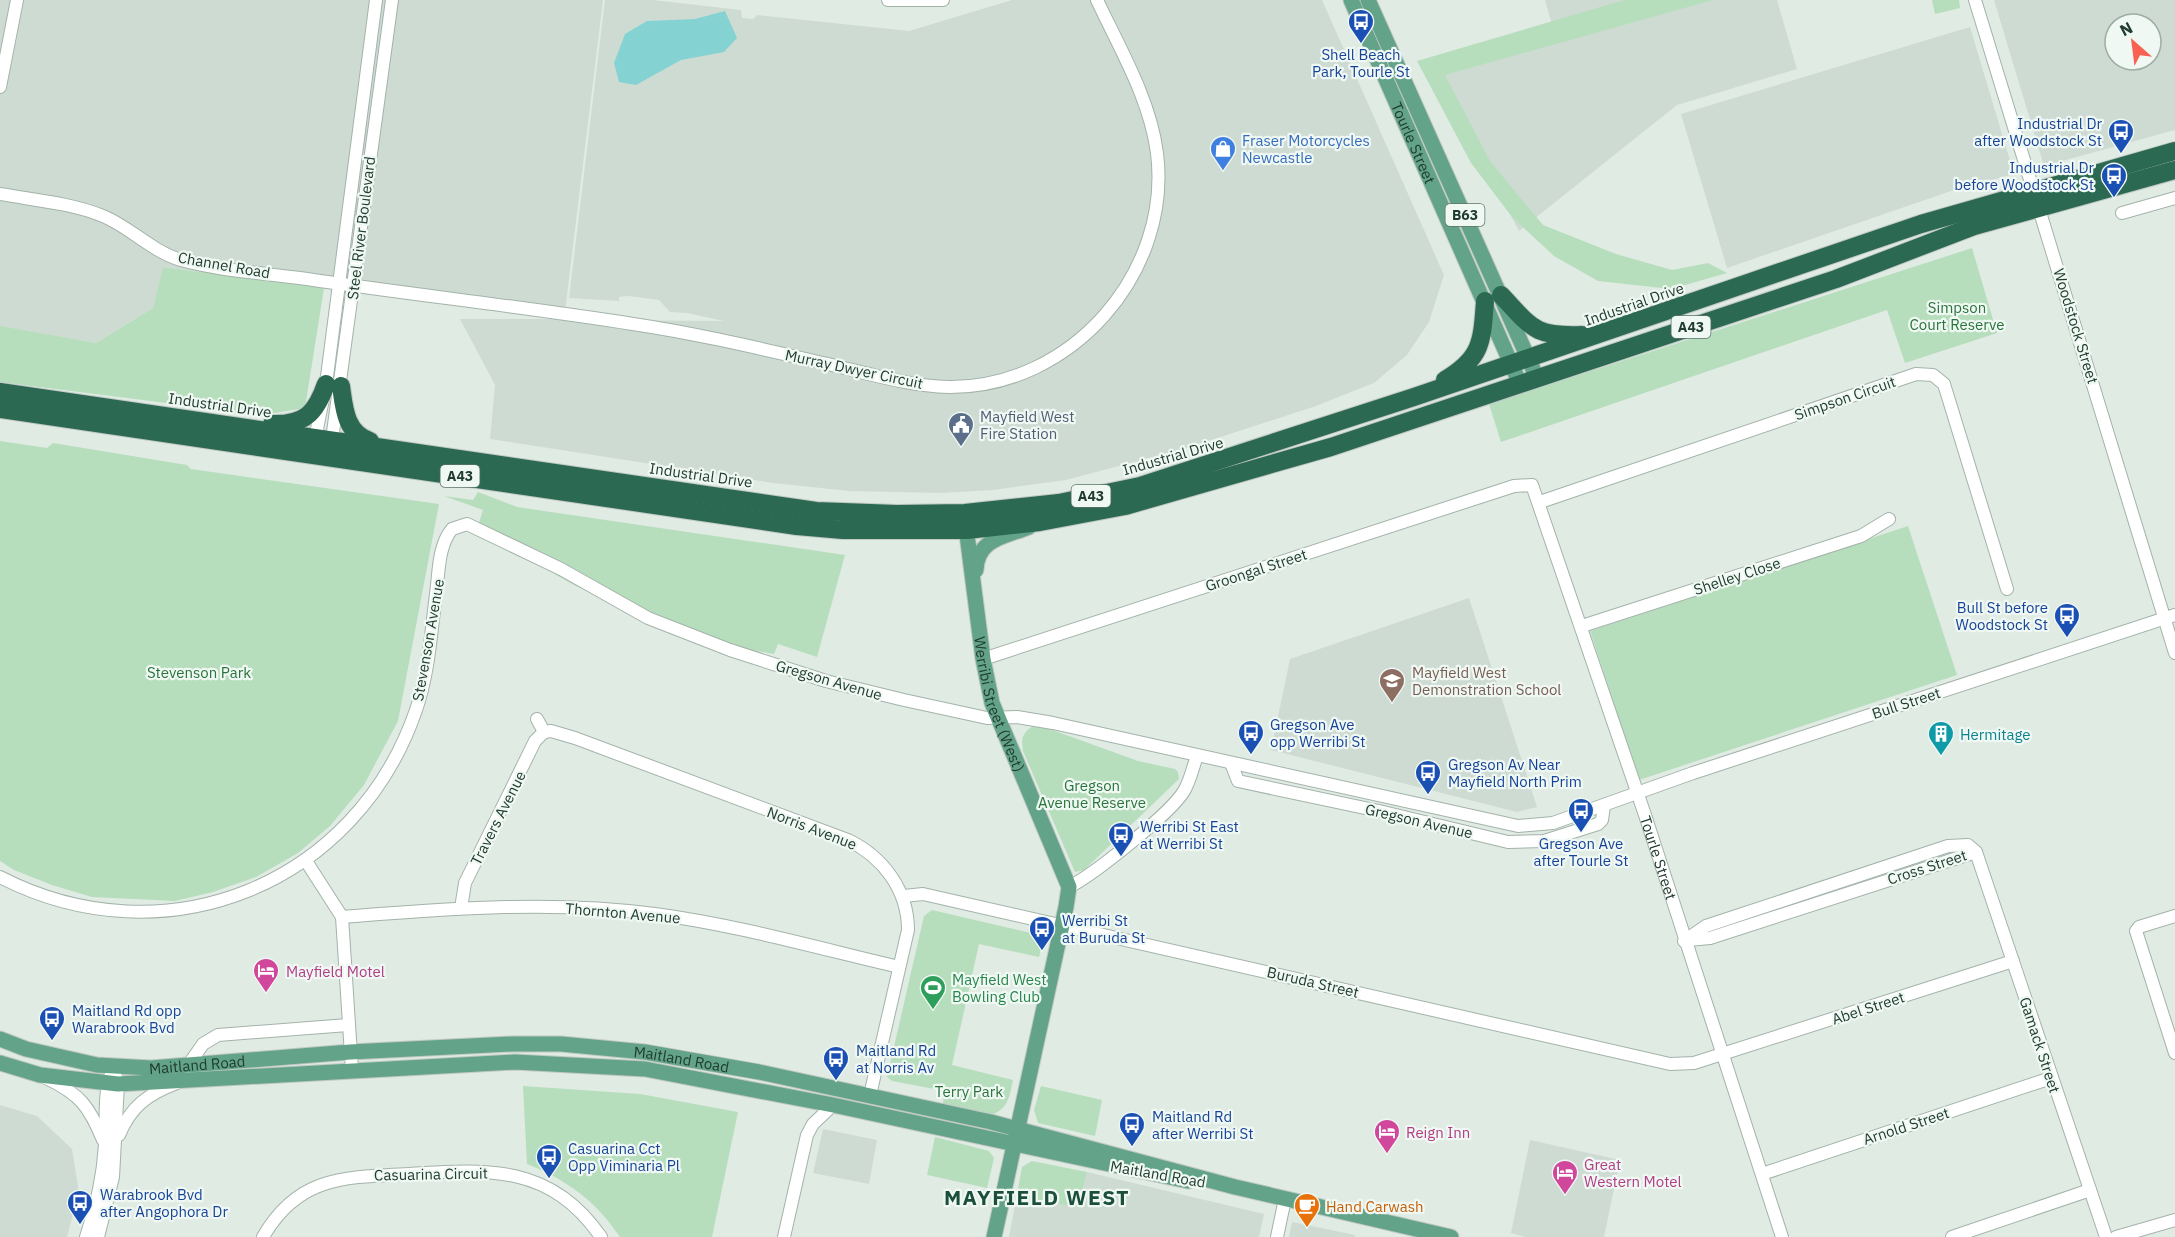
<svg xmlns="http://www.w3.org/2000/svg" width="2175" height="1237" viewBox="0 0 2175 1237" font-family="'IBM Plex Sans',sans-serif">
  <style>
    .built { fill: #cedbd3; fill-rule: evenodd }
    .green { fill: #b7debc }
    .water { fill: #85d2d3 }
    .lines { fill: none; stroke-linecap: round; stroke-linejoin: round }
    .minor-casing { stroke: #a3b3aa; stroke-width: 14 }
    .major-casing { stroke: #c1c8c5; stroke-width: 17 }
    .highway-casing { stroke: #c1c8c5; stroke-width: 20 }
    .minor { stroke: #fff; stroke-width: 12 }
    .major { stroke: #62a389; stroke-width: 15 }
    .highway { stroke: #2b6953; stroke-width: 18 }
    .labels { text-anchor: middle; dominant-baseline: central; stroke-width: 4.5; stroke-linejoin: round; paint-order: stroke }
    .shield { fill: #f0f8f3; stroke: #5e746a; stroke-width: 1.5 }
    .shield-label { font-size: 14px; font-weight: bold; fill: #203c30 }
    .transit-label { font-size: 15px; fill: #164399; stroke: #f0f8f3; text-anchor: start }
    .shop-label { font-size: 15px; fill: #366cbe; stroke: #f0f8f3; text-anchor: start }
    .street-label { font-size: 15px; fill: #203c30; stroke: #f0f8f3 }
    .park-label { font-size: 15px; fill: #29743b; stroke: #f0f8f3 }
    .service-label { font-size: 15px; fill: #4e5e75; stroke: #f0f8f3; text-anchor: start }
    .education-label { font-size: 15px; fill: #785e54; stroke: #f0f8f3; text-anchor: start }
    .culture-label { font-size: 15px; fill: #0d838f; stroke: #f0f8f3; text-anchor: start }
    .hotel-label { font-size: 15px; fill: #b23c85; stroke: #f0f8f3; text-anchor: start }
    .leisure-label { font-size: 15px; fill: #27864d; stroke: #f0f8f3; text-anchor: start }
    .food-label { font-size: 15px; fill: #c56008; stroke: #f0f8f3; text-anchor: start }
    .district-label { font-size: 21px; font-weight: bold; letter-spacing: 1.5px; fill: #1b4f3b; stroke: #f0f8f3 }
  </style>
  <rect width="100%" height="100%" fill="#e0ebe4"/>
  <g class="built">
    <path d="M 0,0 L 603,0 L 564,320 L 724,321 L 687,313 L 670,312 L 659,300 L 629,296 L 619,297 L 619,301 L 569,298 L 605,0 L 653,0 L 741,10 L 742,18 L 753,19 L 757,15 L 909,31 L 1012,0 L 1322,0 L 1444,275 L 1429,322 L 1407,355 L 1374,383 L 1316,406 L 1190,447 L 1066,480 L 993,490 L 941,493 L 849,491 L 773,483 L 490,439 L 495,385 L 460,319 L 558,319 L 164,267 L 153,308 L 96,343 L 0,327 Z"/>
    <path d="M 1545,0 L 1777,0 L 1797,69 L 1677,105 L 1519,231 L 1430,62 L 1552,25 Z"/>
    <path d="M 1994,0 L 2175,0 L 2175,130 L 2044,166 ZM 2115,24 L 2151,24 L 2151,60 L 2115,60 Z"/>
    <path d="M 1970,27 L 2014,174 L 1954,190 L 1727,268 L 1681,114 Z"/>
    <path d="M 1469,598 L 1537,807 L 1517,812 L 1271,750 L 1290,659 Z"/>
    <path d="M 0,1105 L 37,1116 L 72,1149 L 79,1192 L 67,1237 L 0,1237 Z"/>
    <path d="M 823,1129 L 877,1140 L 869,1184 L 813,1173 Z"/>
    <path d="M 1530,1140 L 1620,1160 L 1604,1237 L 1525,1237 L 1511,1233 Z"/>
    <path d="M 1087,1172 L 1264,1214 L 1259,1237 L 1009,1237 L 1017,1195 L 1078,1208 Z"/>
    <path d="M 1292,1222 L 1355,1235 L 1355,1237 L 1289,1237 Z"/>
  </g>
  <g class="green">
    <path d="M 1624,0 L 1713,0 L 1445,75 L 1490,161 L 1543,225 L 1616,254 L 1672,270 L 1708,263 L 1727,273 L 1671,289 L 1598,281 L 1554,256 L 1512,217 L 1471,163 L 1417,61 Z"/>
    <path d="M 1932,0 L 1959,0 L 1960,8 L 1935,14 Z"/>
    <path d="M 1972,248 L 1997,333 L 1905,363 L 1887,310 L 1501,442 L 1489,404 Z"/>
    <path d="M 163,267 L 324,288 L 305,408 L 262,415 L 0,382 L 0,326 L 96,343 L 153,308 Z"/>
    <path d="M 0,441 L 47,448 L 53,443 L 187,465 L 191,469 L 439,504 L 398,721 L 364,785 L 330,826 L 298,853 L 256,877 L 213,892 L 175,901 L 92,897 L 52,885 L 14,870 L 0,861 Z"/>
    <path d="M 478,492 L 517,507 L 845,555 L 817,657 L 778,644 L 774,654 L 686,638 L 572,584 L 504,545 L 478,526 L 483,510 L 444,496 L 473,500 Z"/>
    <path d="M 1908,526 L 1957,675 L 1639,780 L 1590,631 Z"/>
    <path d="M 1033,726 L 1047,728 L 1138,761 L 1175,769 L 1178,772 L 1179,779 L 1084,870 L 1075,872 L 1023,751 C 1021,739 1022,733 1033,726 Z"/>
    <path d="M 932,910 L 1044,936 L 1039,957 L 979,944 L 952,1065 L 1013,1080 C 1009,1099 1008,1110 988,1116 L 942,1108 L 945,1091 L 892,1081 L 887,1077 L 924,916 Z"/>
    <path d="M 523,1086 L 640,1094 L 738,1112 L 712,1237 L 620,1237 C 596,1201 567,1180 527,1164 Z"/>
    <path d="M 1041,1086 L 1102,1100 L 1095,1136 L 1038,1123 L 1034,1110 Z"/>
    <path d="M 935,1137 L 989,1151 L 994,1158 L 987,1188 L 927,1175 Z"/>
    <path d="M 1032,1161 L 1087,1172 L 1078,1208 L 1017,1195 L 1022,1167 Z"/>
  </g>
  <path class="water" d="M 725,11 L 737,38 L 724,52 L 681,60 L 636,85 L 619,82 L 614,63 L 625,34 L 647,21 L 695,19 Z"/>
  <g class="lines">
    <defs>
      <g id="minor">
        <path d="M 888,0 L 943,0"/>
        <path d="M 1975,0 L 2175,653"/>
        <path d="M 0,87 L 17,0"/>
        <path d="M 0,194 C 33,200 71,203 103,216 C 130,227 151,251 181,260 C 221,271 265,273 307,279 C 415,295 525,307 633,324 C 700,334 766,350 832,365 C 870,374 910,386 949,387 C 1071,388 1172,273 1157,153 C 1150,99 1120,49 1097,0"/>
        <path d="M 2122,213 L 2175,198"/>
        <path d="M 314,444 L 326,384 L 376,0"/>
        <path d="M 331,447 L 392,0"/>
        <path d="M 1540,502 L 1916,374 L 1933,375 L 1944,384 L 2007,589"/>
        <path d="M 1582,626 L 1861,536 L 1889,519"/>
        <path id="s1" d="M 983,659 L 1514,486 L 1532,485 L 1645,815 L 1782,1237"/>
        <path d="M 537,719 L 544,732"/>
        <path d="M 544,732 L 551,731 L 575,738 L 848,840 C 883,857 908,890 908,930 L 870,1095"/>
        <path d="M 1231,763 L 1238,781 L 1379,811 L 1508,842 L 1544,841 L 1598,824 L 1602,820 L 1604,806"/>
        <path d="M 306,861 L 342,917 L 352,1070"/>
        <path d="M 0,877 C 165,962 356,885 416,710 C 429,673 431,632 436,594 C 439,572 438,546 452,529 L 467,524 L 561,569 L 648,618 L 730,650 L 826,681 L 904,700 L 987,718 L 1017,717 L 1053,723 L 1518,826 L 1553,823 L 1693,773 L 2175,615"/>
        <path d="M 1069,887 C 1093,875 1170,814 1184,791 C 1190,781 1193,767 1197,756"/>
        <path d="M 904,896 L 923,894 L 1670,1064 L 1694,1063 L 2013,961"/>
        <path d="M 461,908 L 465,883 L 535,741 L 544,732"/>
        <path d="M 2175,916 L 2139,927 L 2136,931 L 2175,1053"/>
        <path d="M 342,917 C 446,909 550,900 655,914 C 737,925 818,948 899,967"/>
        <path d="M 1688,940 L 1710,938 L 1976,852"/>
        <path d="M 1684,941 L 1706,926 L 1948,846 L 1968,845 L 1976,852 L 2106,1237"/>
        <path d="M 187,1067 L 203,1044 L 218,1035 L 348,1025"/>
        <path d="M 46,1078 C 80,1094 89,1106 103,1140"/>
        <path d="M 119,1135 C 131,1106 148,1094 177,1083"/>
        <path d="M 1762,1174 L 2051,1078"/>
        <path d="M 86,1237 C 96,1208 103,1176 105,1145 C 107,1118 102,1092 114,1067"/>
        <path d="M 98,1237 L 113,1177 L 118,1084 L 116,1077"/>
        <path d="M 263,1237 C 298,1176 345,1177 409,1174 C 487,1169 551,1164 601,1237"/>
        <path d="M 784,1237 L 807,1135 L 813,1124 L 833,1105"/>
        <path d="M 1277,1237 L 1285,1199"/>
        <path d="M 1952,1237 L 2090,1190"/>
        <path d="M 2116,1237 L 2175,1220"/>
      </g>
      <g id="major">
        <path id="s2" d="M 1351,0 L 1520,384"/>
        <path d="M 1368,0 L 1537,378"/>
        <path id="s3" d="M 965,519 L 983,659 L 992,703 L 1069,887 L 1066,907 L 994,1237"/>
        <path d="M 976,570 C 977,539 1004,537 1029,527"/>
        <path id="s4" d="M 0,1039 L 26,1049 L 97,1065 L 151,1068 L 350,1052 L 512,1044 L 561,1044 L 645,1052 L 759,1072 L 991,1122 L 1235,1187 L 1451,1237"/>
        <path d="M 0,1063 L 40,1075 L 118,1084 L 515,1062 L 645,1069 L 833,1105 L 1188,1181"/>
      </g>
      <g id="highway">
        <path d="M 1501,295 C 1532,328 1534,337 1582,335"/>
        <path d="M 1445,380 C 1482,358 1482,342 1485,301"/>
        <path d="M 341,386 C 344,407 345,433 370,441"/>
        <path d="M 0,392 L 816,511 L 897,514 L 965,513 L 1059,503 L 1140,486 L 1414,397 L 1921,224 L 2175,151"/>
        <path d="M 0,409 L 797,526 L 843,530 L 967,530 L 1040,522 L 1125,506 L 1331,447 L 1836,279 L 1974,226 L 2175,170"/>
        <path d="M 272,424 C 305,425 316,413 326,384"/>
      </g>
    </defs>
    <use href="#minor" class="minor-casing"/>
    <use href="#major" class="major-casing"/>
    <use href="#highway" class="highway-casing"/>
    <use href="#minor" class="minor"/>
    <use href="#major" class="major"/>
    <use href="#highway" class="highway"/>
  </g>
  <defs>
    <symbol id="bus-pin" viewBox="-11 -11 22 30"><path d="M0 17L-7.5 6A9.5 9.5 0 1 1 7.5 6Z" fill="#1a4fb4" stroke="#f0f8f3"/><path d="M-5-6H5V4H4V6H2V4H-2V6H-4V4H-5ZM-3.5-4V0h7V-4ZM-3.5 1.2v1.5H-2V1.2ZM2 1.2v1.5H3.5V1.2Z" fill="#fff"/></symbol>
    <symbol id="shop-pin" viewBox="-11 -11 22 30"><path d="M0 17L-7.5 6A9.5 9.5 0 1 1 7.5 6Z" fill="#3f7fe0" stroke="#f0f8f3"/><path d="M-5-2.5h2.3a2.7 3.5 0 0 1 5.4 0H5L5.5 6h-11ZM-1.5-2.5h3a1.5 2.3 0 0 0-3 0Z" fill="#fff"/></symbol>
    <symbol id="civic-pin" viewBox="-11 -11 22 30"><path d="M0 17L-7.5 6A9.5 9.5 0 1 1 7.5 6Z" fill="#5c6f8a" stroke="#f0f8f3"/><path d="M-.6-6.5H3V-4.5H.6V-3L4-1V1h2V6H-6V1h2V-1L-.6-3ZM-1.2 2.5V6h2.4V2.5Z" fill="#fff"/></symbol>
    <symbol id="school-pin" viewBox="-11 -11 22 30"><path d="M0 17L-7.5 6A9.5 9.5 0 1 1 7.5 6Z" fill="#8d6e63" stroke="#f0f8f3"/><path d="M0-5L7-2L0 1L-7-2ZM-4 1L0 2.5L4 1V4Q0 6-4 4Z" fill="#fff"/></symbol>
    <symbol id="building-pin" viewBox="-11 -11 22 30"><path d="M0 17L-7.5 6A9.5 9.5 0 1 1 7.5 6Z" fill="#0f9aa8" stroke="#f0f8f3"/><path d="M-4-6H4V6H1V3H-1V6H-4ZM-2.5-4.3h1.7v1.8h-1.7ZM.8-4.3h1.7v1.8H.8ZM-2.5-1h1.7V.8h-1.7ZM.8-1h1.7V.8H.8Z" fill="#fff"/></symbol>
    <symbol id="hotel-pin" viewBox="-11 -11 22 30"><path d="M0 17L-7.5 6A9.5 9.5 0 1 1 7.5 6Z" fill="#d1479c" stroke="#f0f8f3"/><path d="M-6-4.5h1.5V1H6V5H4.5V3h-9V5H-6ZM-4 0a1.8 1.8 0 1 1 3.6 0ZM.5 0V-2.5h3Q6-2.5 6 0Z" fill="#fff"/></symbol>
    <symbol id="stadium-pin" viewBox="-11 -11 22 30"><path d="M0 17L-7.5 6A9.5 9.5 0 1 1 7.5 6Z" fill="#2e9e5b" stroke="#f0f8f3"/><path d="M0-5a6.5 5 0 1 0 0 10a6.5 5 0 1 0 0-10ZM-3.5-1.8h7v3.6h-7Z" fill="#fff"/></symbol>
    <symbol id="cafe-pin" viewBox="-11 -11 22 30"><path d="M0 17L-7.5 6A9.5 9.5 0 1 1 7.5 6Z" fill="#e8710a" stroke="#f0f8f3"/><path d="M-5.5-4.5H6V0H3Q3 3.5 0 3.5H-2.5Q-5.5 3.5-5.5 0ZM3-3.2v2h1.7v-2ZM-6 4.5H4V6H-6Z" fill="#fff"/></symbol>
  </defs>
  <g fill-rule="evenodd">
    <use href="#bus-pin" x="1346" y="7" width="30" height="40"/>
    <use href="#bus-pin" x="2106" y="117" width="30" height="40"/>
    <use href="#shop-pin" x="1208" y="134" width="30" height="40"/>
    <use href="#bus-pin" x="2099" y="161" width="30" height="40"/>
    <use href="#civic-pin" x="946" y="410" width="30" height="40"/>
    <use href="#bus-pin" x="2052" y="601" width="30" height="40"/>
    <use href="#school-pin" x="1377" y="666" width="30" height="40"/>
    <use href="#bus-pin" x="1236" y="718" width="30" height="40"/>
    <use href="#building-pin" x="1926" y="719" width="30" height="40"/>
    <use href="#bus-pin" x="1413" y="758" width="30" height="40"/>
    <use href="#bus-pin" x="1566" y="796" width="30" height="40"/>
    <use href="#bus-pin" x="1106" y="820" width="30" height="40"/>
    <use href="#bus-pin" x="1027" y="914" width="30" height="40"/>
    <use href="#hotel-pin" x="251" y="956" width="30" height="40"/>
    <use href="#stadium-pin" x="918" y="973" width="30" height="40"/>
    <use href="#bus-pin" x="37" y="1004" width="30" height="40"/>
    <use href="#bus-pin" x="821" y="1044" width="30" height="40"/>
    <use href="#bus-pin" x="1117" y="1110" width="30" height="40"/>
    <use href="#hotel-pin" x="1372" y="1117" width="30" height="40"/>
    <use href="#bus-pin" x="534" y="1142" width="30" height="40"/>
    <use href="#hotel-pin" x="1550" y="1158" width="30" height="40"/>
    <use href="#bus-pin" x="65" y="1188" width="30" height="40"/>
    <use href="#cafe-pin" x="1292" y="1191" width="30" height="40"/>
  </g>
  <g class="labels">
    <g class="shield">
      <rect x="1445.5" y="204" width="39" height="22" rx="4.5"/>
      <rect x="1671.5" y="316" width="39" height="22" rx="4.5"/>
      <rect x="440.5" y="465" width="39" height="22" rx="4.5"/>
      <rect x="1071.5" y="485" width="39" height="22" rx="4.5"/>
    </g>
    <g class="shield-label">
      <text x="1465" y="215">B63</text>
      <text x="1691" y="327">A43</text>
      <text x="460" y="476">A43</text>
      <text x="1091" y="496">A43</text>
    </g>
    <g class="transit-label">
      <text x="1361" y="54" text-anchor="middle">Shell Beach<tspan x="1361" dy="17">Park, Tourle St</tspan></text>
      <text x="2102" y="123" text-anchor="end">Industrial Dr<tspan x="2102" dy="17">after Woodstock St</tspan></text>
      <text x="2094" y="167" text-anchor="end">Industrial Dr<tspan x="2094" dy="17">before Woodstock St</tspan></text>
      <text x="2048" y="607" text-anchor="end">Bull St before<tspan x="2048" dy="17">Woodstock St</tspan></text>
      <text x="1270" y="724">Gregson Ave<tspan x="1270" dy="17">opp Werribi St</tspan></text>
      <text x="1448" y="764">Gregson Av Near<tspan x="1448" dy="17">Mayfield North Prim</tspan></text>
      <text x="1140" y="826">Werribi St East<tspan x="1140" dy="17">at Werribi St</tspan></text>
      <text x="1581" y="843" text-anchor="middle">Gregson Ave<tspan x="1581" dy="17">after Tourle St</tspan></text>
      <text x="1062" y="920">Werribi St<tspan x="1062" dy="17">at Buruda St</tspan></text>
      <text x="72" y="1010">Maitland Rd opp<tspan x="72" dy="17">Warabrook Bvd</tspan></text>
      <text x="856" y="1050">Maitland Rd<tspan x="856" dy="17">at Norris Av</tspan></text>
      <text x="1152" y="1116">Maitland Rd<tspan x="1152" dy="17">after Werribi St</tspan></text>
      <text x="568" y="1148">Casuarina Cct<tspan x="568" dy="17">Opp Viminaria Pl</tspan></text>
      <text x="100" y="1194">Warabrook Bvd<tspan x="100" dy="17">after Angophora Dr</tspan></text>
    </g>
    <g class="shop-label">
      <text x="1242" y="140">Fraser Motorcycles<tspan x="1242" dy="17">Newcastle</tspan></text>
    </g>
    <g class="street-label">
      <text stroke="none"><textPath href="#s2" startOffset="156">Tourle Street</textPath></text>
      <text transform="translate(361 228) rotate(-83)">Steel River Boulevard</text>
      <text transform="translate(224 265) rotate(10)">Channel Road</text>
      <text transform="translate(1634 304) rotate(-19)">Industrial Drive</text>
      <text transform="translate(2076 326) rotate(73)">Woodstock Street</text>
      <text transform="translate(854 369) rotate(12)">Murray Dwyer Circuit</text>
      <text transform="translate(1845 398) rotate(-19)">Simpson Circuit</text>
      <text transform="translate(220 405) rotate(8)">Industrial Drive</text>
      <text transform="translate(1173 456) rotate(-16)">Industrial Drive</text>
      <text transform="translate(701 475) rotate(8)">Industrial Drive</text>
      <text transform="translate(1256 570) rotate(-18)">Groongal Street</text>
      <text transform="translate(1737 576) rotate(-18)">Shelley Close</text>
      <text transform="translate(428 640) rotate(-80)">Stevenson Avenue</text>
      <text transform="translate(829 680) rotate(16)">Gregson Avenue</text>
      <text transform="translate(1906 703) rotate(-18)">Bull Street</text>
      <text stroke="none"><textPath href="#s3" startOffset="189">Werribi Street (West)</textPath></text>
      <text transform="translate(498 818) rotate(-63)">Travers Avenue</text>
      <text transform="translate(1419 821) rotate(13)">Gregson Avenue</text>
      <text transform="translate(812 828) rotate(21)">Norris Avenue</text>
      <text stroke="none"><textPath href="#s1" startOffset="970">Tourle Street</textPath></text>
      <text transform="translate(1927 867) rotate(-18)">Cross Street</text>
      <text transform="translate(623 913) rotate(5)">Thornton Avenue</text>
      <text transform="translate(1313 982) rotate(13)">Buruda Street</text>
      <text transform="translate(1868 1008) rotate(-18)">Abel Street</text>
      <text transform="translate(2040 1045) rotate(72)">Gamack Street</text>
      <text stroke="none"><textPath href="#s4" startOffset="687">Maitland Road</textPath></text>
      <text stroke="none"><textPath href="#s4" startOffset="201">Maitland Road</textPath></text>
      <text transform="translate(1906 1126) rotate(-18)">Arnold Street</text>
      <text transform="translate(431 1174) rotate(-1)">Casuarina Circuit</text>
      <text transform="translate(1158 1174) rotate(10)">Maitland Road</text>
    </g>
    <g class="park-label">
      <text x="1957" y="307">Simpson<tspan x="1957" dy="17">Court Reserve</tspan></text>
      <text x="199" y="672">Stevenson Park</text>
      <text x="1092" y="785">Gregson<tspan x="1092" dy="17">Avenue Reserve</tspan></text>
      <text x="969" y="1091">Terry Park</text>
    </g>
    <g class="service-label">
      <text x="980" y="416">Mayfield West<tspan x="980" dy="17">Fire Station</tspan></text>
    </g>
    <g class="education-label">
      <text x="1412" y="672">Mayfield West<tspan x="1412" dy="17">Demonstration School</tspan></text>
    </g>
    <g class="culture-label">
      <text x="1960" y="734">Hermitage</text>
    </g>
    <g class="hotel-label">
      <text x="286" y="971">Mayfield Motel</text>
      <text x="1406" y="1132">Reign Inn</text>
      <text x="1584" y="1164">Great<tspan x="1584" dy="17">Western Motel</tspan></text>
    </g>
    <g class="leisure-label">
      <text x="952" y="979">Mayfield West<tspan x="952" dy="17">Bowling Club</tspan></text>
    </g>
    <g class="food-label">
      <text x="1326" y="1206">Hand Carwash</text>
    </g>
    <g class="district-label">
      <text x="1037" y="1197">MAYFIELD WEST</text>
    </g>
  </g>
  <g transform="translate(2133 42) rotate(332)"><circle r="28" fill="#f0f8f3" stroke="#9dada5" stroke-width="1.5"/>
  <path d="M0-4.5L10 22L0 15L-10 22Z" fill="#f76252"/>
  <text y="-9" font-size="16" font-weight="bold" text-anchor="middle" fill="#203c30">N</text>
  </g>
</svg>
